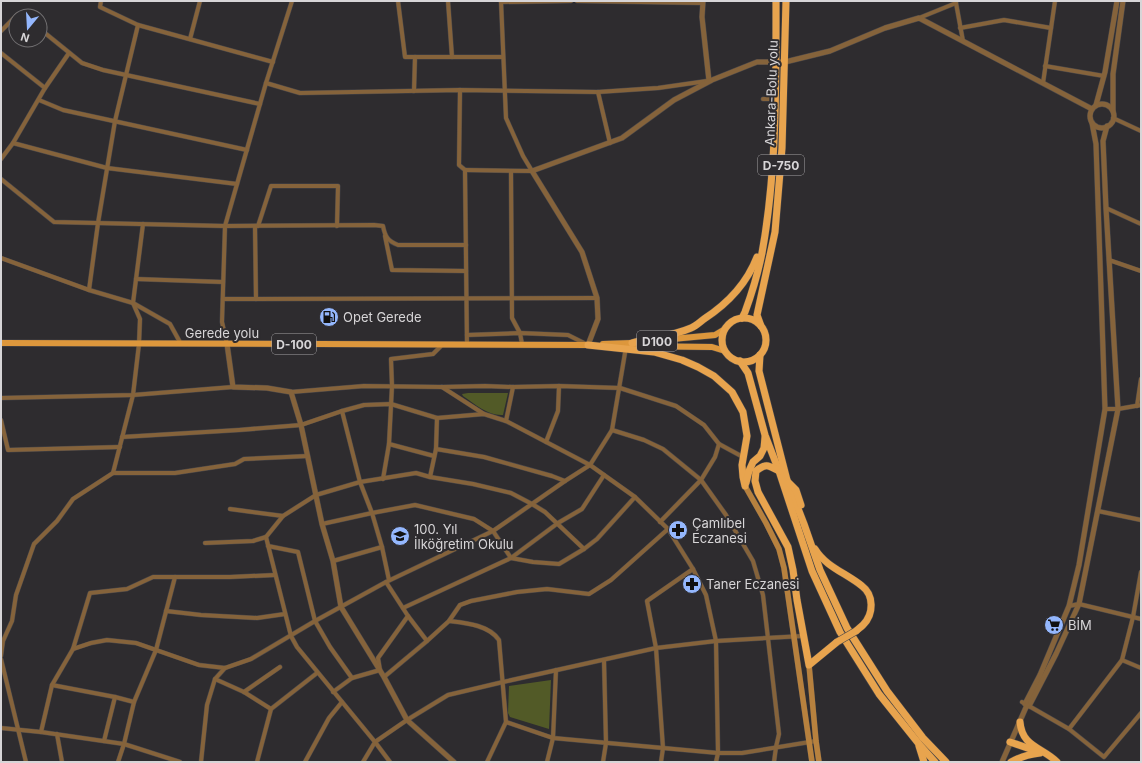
<svg xmlns="http://www.w3.org/2000/svg" width="1142" height="763" viewBox="0 0 1142 763" font-family="Inter,sans-serif">
  <style>
    .green { fill: #525a27 }
    .lines { fill: none; stroke-linecap: round; stroke-linejoin: round }
    .minor-casing { stroke: #49474a; stroke-width: 5 }
    .tertiary-casing { stroke: #49474a; stroke-width: 6 }
    .secondary-casing { stroke: #49474a; stroke-width: 6 }
    .primary-casing { stroke: #49474a; stroke-width: 7 }
    .trunk-casing { stroke: #49474a; stroke-width: 8 }
    .minor { stroke: #85633b; stroke-width: 4 }
    .tertiary { stroke: #85633b; stroke-width: 5 }
    .secondary { stroke: #b7813e; stroke-width: 5.5 }
    .primary { stroke: #dd973c; stroke-width: 6 }
    .trunk { stroke: #e8a44e; stroke-width: 7 }
    .trunk-bridge-casing { stroke: #49474a; stroke-width: 8; stroke-linecap: butt }
    .trunk-bridge { stroke: #e8a44e; stroke-width: 7 }
    .labels { text-anchor: middle; dominant-baseline: central; stroke-width: 4; stroke-linejoin: round; paint-order: stroke }
    .shield { fill: #2e2c2f; stroke: #a4a2a5; stroke-width: 1 }
    .shield-label { font-size: 12px; font-weight: bold; fill: #d7d5d7 }
    .street-label { font-size: 13px; fill: #d7d5d7; stroke: #2e2c2f }
    .poi-label { font-size: 13px; fill: #d7d5d7; stroke: #2e2c2f; text-anchor: start }
  </style>
  <rect width="100%" height="100%" fill="#2e2c2f"/>
  <g class="green">
    <path d="M 468,393 L 508,393 L 503,415 C 488,416 475,404 463,396 L 462,394 Z"/>
    <path d="M 551,680 L 549,729 L 510,717 L 508,713 L 509,686 Z"/>
  </g>
  <g class="lines">
    <defs>
      <g id="minor">
        <path d="M 101,1 L 100,7 L 138,25 L 273,62"/>
        <path d="M 398,1 L 405,57 L 503,57"/>
        <path d="M 448,1 L 452,57"/>
        <path d="M 577,1 L 703,3"/>
        <path d="M 501,2 L 571,1"/>
        <path d="M 956,3 L 963,41"/>
        <path d="M 919,18 L 956,3 L 956,1"/>
        <path d="M 960,28 L 1004,20 L 1051,28"/>
        <path d="M 40,29 L 82,63 L 103,70 L 260,104"/>
        <path d="M 1,31 L 18,14 L 21,16"/>
        <path d="M 190,39 L 200,1"/>
        <path d="M 1,53 L 45,88 L 13,143 L 1,159"/>
        <path d="M 1045,66 L 1104,76"/>
        <path d="M 266,83 L 300,93 L 460,90 L 598,92 L 658,88 L 707,81"/>
        <path d="M 1043,83 L 1055,1"/>
        <path d="M 45,88 L 69,53"/>
        <path d="M 460,90 L 459,165 L 465,170 L 467,345"/>
        <path d="M 414,91 L 415,57"/>
        <path d="M 598,92 L 610,143"/>
        <path d="M 763,99 L 775,99"/>
        <path d="M 39,100 L 63,110 L 247,150"/>
        <path d="M 1113,118 L 1141,131"/>
        <path d="M 13,143 L 107,168 L 237,184"/>
        <path d="M 465,170 L 532,171 L 523,156 L 506,118 L 501,1"/>
        <path d="M 511,172 L 512,318 L 520,333 L 522,344"/>
        <path d="M 1,179 L 54,222 L 225,226 L 374,225 L 383,226 C 385,237 388,241 398,245 L 466,245"/>
        <path d="M 1106,208 L 1141,224"/>
        <path d="M 143,224 L 133,303 L 140,319 L 139,344 L 133,395 L 113,473 L 175,473 L 235,464 L 244,459 L 308,456"/>
        <path d="M 255,226 L 256,299"/>
        <path d="M 258,226 L 271,186 L 338,186 L 337,226"/>
        <path d="M 385,236 L 392,270 L 466,271"/>
        <path d="M 1,258 L 89,290 L 133,303 L 170,324 L 181,344"/>
        <path d="M 1109,260 L 1141,271"/>
        <path d="M 136,279 L 223,282"/>
        <path d="M 89,290 L 98,223 L 115,121 L 138,25"/>
        <path d="M 223,299 L 597,298"/>
        <path d="M 467,335 L 520,333 L 568,335 L 586,344"/>
        <path d="M 227,344 L 222,322 L 225,226 L 266,83 L 292,1"/>
        <path d="M 442,387 L 484,414"/>
        <path d="M 291,392 L 364,386 L 442,387 L 485,386 L 513,387 L 559,386 L 620,388 L 676,406 L 704,425 L 719,444 L 743,457"/>
        <path d="M 1,398 L 133,395 L 233,387"/>
        <path d="M 1137,406 L 1141,379"/>
        <path d="M 1105,409 L 1118,409 L 1141,405"/>
        <path d="M 342,411 L 360,482 L 372,513 L 382,547 L 389,580"/>
        <path d="M 1,420 L 8,450 L 120,447"/>
        <path d="M 506,421 L 513,387"/>
        <path d="M 612,430 L 644,440 L 663,449 L 701,480 L 726,515 L 753,561 L 763,595 L 779,734 L 776,747 L 774,762"/>
        <path d="M 122,437 L 239,430 L 301,425 L 342,411 L 364,405 L 391,404 L 437,418 L 484,414 L 506,421 L 590,465 L 635,497 L 668,529 L 693,569 L 706,595 L 716,641 L 718,753 L 716,762"/>
        <path d="M 546,442 L 558,411 L 559,386"/>
        <path d="M 389,444 L 434,456"/>
        <path d="M 436,449 L 484,457 L 552,476 L 565,481"/>
        <path d="M 430,477 L 436,449 L 437,418"/>
        <path d="M 383,479 L 389,444 L 392,386 L 391,359 L 433,354 L 442,345"/>
        <path d="M 230,509 L 283,516"/>
        <path d="M 1098,511 L 1141,520"/>
        <path d="M 660,522 L 701,480 L 715,457 L 719,444"/>
        <path d="M 322,524 L 372,513 L 415,505 L 474,519 L 493,531 L 511,558 L 533,562 L 559,564 L 584,549 L 597,539 L 635,497"/>
        <path d="M 205,543 L 253,541 L 266,537"/>
        <path d="M 268,546 L 298,552 L 315,621 L 330,647 L 352,678"/>
        <path d="M 333,561 L 382,547"/>
        <path d="M 386,582 L 408,616 L 427,641"/>
        <path d="M 1069,606 L 1079,604 L 1141,619"/>
        <path d="M 403,608 L 511,558 L 558,523 L 582,509 L 604,475"/>
        <path d="M 166,611 L 201,615 L 257,618 L 285,614"/>
        <path d="M 449,621 C 466,623 489,625 499,640 L 506,722 L 487,762"/>
        <path d="M 73,649 L 90,593 L 127,589 L 153,577 L 175,577"/>
        <path d="M 1,656 L 3,641 L 12,621 L 16,595 L 34,544 L 57,521 L 73,499 L 113,473"/>
        <path d="M 1,659 L 26,762"/>
        <path d="M 1122,660 L 1141,668"/>
        <path d="M 384,677 L 427,641 L 449,621 L 460,605 L 471,601 L 517,592 L 547,589 L 589,594 L 611,580 L 668,529"/>
        <path d="M 215,679 L 244,692 L 271,709"/>
        <path d="M 52,685 L 115,697 L 134,702"/>
        <path d="M 244,692 L 280,667"/>
        <path d="M 333,692 L 352,678 L 380,670 L 378,658 L 408,616"/>
        <path d="M 1022,702 L 1069,729 L 1104,757 L 1141,713"/>
        <path d="M 506,722 L 553,738 L 718,753 L 742,753 L 816,741"/>
        <path d="M 1,728 L 41,732 L 124,744 L 180,762"/>
        <path d="M 1069,729 L 1122,660 L 1133,617 L 1141,572"/>
        <path d="M 41,732 L 52,685 L 73,649 L 91,643 L 107,640 L 136,643 L 199,665 L 225,668 L 251,659 L 315,621 L 386,582 L 493,531 L 565,481 L 590,465 L 612,430 L 626,347"/>
        <path d="M 57,734 L 62,762"/>
        <path d="M 104,741 L 115,697"/>
        <path d="M 118,762 L 124,744 L 134,702 L 156,650 L 175,577 L 230,577 L 275,575"/>
        <path d="M 201,762 L 207,705 L 215,679 L 225,668"/>
        <path d="M 257,762 L 271,709 L 317,673"/>
        <path d="M 305,762 L 329,718 L 342,702"/>
        <path d="M 363,762 L 375,742 L 407,720 L 448,695 L 503,682 L 656,648 L 716,641 L 803,636"/>
        <path d="M 390,762 L 375,742 L 297,647 L 291,636 L 266,537 L 283,516 L 316,495 L 360,482 L 416,473 L 430,477 L 473,484 L 511,493 L 532,504 L 545,512 L 584,549"/>
        <path d="M 547,762 L 553,738 L 556,670"/>
        <path d="M 603,762 L 606,743 L 604,660"/>
        <path d="M 661,762 L 663,748 L 656,648 L 647,601 L 693,569"/>
      </g>
      <g id="tertiary">
        <path d="M 703,1 L 702,17 L 709,81"/>
        <circle cx="1102" cy="116" r="12"/>
        <path d="M 1096,105 L 1105,72 L 1117,1"/>
        <path d="M 1113,111 L 1113,74 L 1123,1"/>
        <path d="M 227,344 L 233,387 L 267,388 L 291,392 L 301,425 L 322,524 L 333,561 L 341,607 L 384,677 L 407,720 L 454,762"/>
        <path d="M 588,345 L 598,319 L 597,298 L 582,252 L 532,171 L 622,138 L 674,100 L 712,80 L 757,62 L 785,62 L 830,51 L 885,28 L 919,18 L 1092,109"/>
        <path d="M 1025,704 L 1040,675 L 1069,606 L 1079,565 L 1105,409 L 1096,144 L 1092,123"/>
        <path d="M 1029,706 L 1056,654 L 1079,604 L 1118,409 L 1106,208 L 1103,141 L 1107,126"/>
        <path d="M 1002,762 L 1027,705"/>
      </g>
      <g id="secondary">
        <path d="M 745,486 L 766,523 L 779,549 L 784,568 L 812,762"/>
        <path d="M 809,665 L 816,741 L 819,762"/>
      </g>
      <g id="primary">
        <path d="M 651,341 L 715,335 L 725,329"/>
        <path d="M 1,343 L 591,345"/>
        <path d="M 603,344 L 632,343"/>
        <path d="M 627,346 L 712,347 L 725,351"/>
      </g>
      <g id="trunk">
        <path d="M 742,318 L 745,312 C 752,293 758,273 762,253 C 777,170 776,85 776,1"/>
        <circle cx="744" cy="340" r="22"/>
        <path d="M 761,326 L 757,315 L 775,232 L 782,148 L 786,1"/>
        <path d="M 632,343 C 651,338 673,336 691,328 C 696,326 700,322 704,319 C 727,304 747,283 757,257"/>
        <path d="M 588,345 L 654,352 L 682,360 L 698,367 L 714,376 L 732,392 L 743,412 L 747,436 L 742,465 L 743,477 L 745,486"/>
        <path d="M 760,355 L 759,371 L 787,480 L 804,524 L 820,570 L 847,628 L 887,691 L 923,738 L 946,762"/>
        <path d="M 740,361 L 748,373 L 765,435 L 779,471 L 812,571 L 840,632 L 879,694 L 919,744 L 935,762"/>
        <path d="M 779,471 C 768,465 766,463 756,471 L 755,481 L 758,492 L 788,547 L 793,570 L 797,600 L 809,665 L 837,642"/>
        <path d="M 746,483 L 749,471 L 753,462 L 760,456 L 764,448 L 765,437"/>
        <path d="M 789,483 L 796,490 L 801,505"/>
        <path d="M 815,549 C 826,567 846,573 862,586 C 874,595 874,614 863,625 C 861,627 858,629 856,631"/>
        <path d="M 1020,722 C 1022,747 1042,747 1057,762"/>
        <path d="M 1010,742 L 1036,751"/>
        <path d="M 919,746 L 924,762"/>
        <path d="M 1011,762 C 1020,757 1030,754 1040,753"/>
      </g>
    </defs>
    <use href="#minor" class="minor-casing"/>
    <use href="#tertiary" class="tertiary-casing"/>
    <use href="#secondary" class="secondary-casing"/>
    <use href="#primary" class="primary-casing"/>
    <use href="#trunk" class="trunk-casing"/>
    <use href="#minor" class="minor"/>
    <use href="#tertiary" class="tertiary"/>
    <use href="#secondary" class="secondary"/>
    <use href="#primary" class="primary"/>
    <use href="#trunk" class="trunk"/>
    <defs>
      <path id="trunk-bridge" d="M 837,642 L 856,631"/>
    </defs>
    <use href="#trunk-bridge" class="trunk-bridge-casing"/>
    <use href="#trunk-bridge" class="trunk-bridge"/>
  </g>
  <defs>
    <symbol id="fuel-disc" viewBox="-11 -11 22 22"><circle r="9.5" fill="#94b7fd" stroke="#2e2c2f"/><path d="M-5.5-6h7V0h2V4h1.3V-2.5L3-4.5l.8-.8L6-3V5H2.5V1h-1V6h-7ZM-4.2-4.7v3.2H.2V-4.7Z" fill="#111"/></symbol>
    <symbol id="pharmacy-disc" viewBox="-11 -11 22 22"><circle r="9.5" fill="#94b7fd" stroke="#2e2c2f"/><path d="M-2-6h4v4h4v4h-4v4h-4v-4h-4v-4h4Z" fill="#111"/></symbol>
    <symbol id="school-disc" viewBox="-11 -11 22 22"><circle r="9.5" fill="#94b7fd" stroke="#2e2c2f"/><path d="M0-5L7-2L0 1L-7-2ZM-4 1L0 2.5L4 1V4Q0 6-4 4Z" fill="#111"/></symbol>
    <symbol id="supermarket-disc" viewBox="-11 -11 22 22"><circle r="9.5" fill="#94b7fd" stroke="#2e2c2f"/><path d="M-6-5.5h2.5l.6 2H6L4.5 2H-2.5L-4.4-4H-6ZM-1.5 3.2a1.3 1.3 0 1 0 .1 0ZM3 3.2a1.3 1.3 0 1 0 .1 0Z" fill="#111"/></symbol>
  </defs>
  <g fill-rule="evenodd">
    <use href="#fuel-disc" x="318" y="306" width="22" height="22"/>
    <use href="#pharmacy-disc" x="667" y="519" width="22" height="22"/>
    <use href="#school-disc" x="389" y="525" width="22" height="22"/>
    <use href="#pharmacy-disc" x="681" y="573" width="22" height="22"/>
    <use href="#supermarket-disc" x="1043" y="614" width="22" height="22"/>
  </g>
  <g class="labels">
    <g class="shield">
      <rect x="758" y="155" width="46" height="20" rx="3"/>
      <rect x="637" y="331" width="40" height="20" rx="3"/>
      <rect x="272" y="334" width="44" height="20" rx="3"/>
    </g>
    <g class="shield-label">
      <text x="781" y="165">D-750</text>
      <text x="657" y="341">D100</text>
      <text x="294" y="344">D-100</text>
    </g>
    <g class="street-label">
      <text transform="translate(771 93) rotate(-88)">Ankara-Bolu yolu</text>
      <text x="222" y="333">Gerede yolu</text>
    </g>
    <g class="poi-label">
      <text x="343" y="317">Opet Gerede</text>
      <text x="692" y="523">Çamlıbel<tspan x="692" dy="15">Eczanesi</tspan></text>
      <text x="414" y="529">100. Yıl<tspan x="414" dy="15">İlköğretim Okulu</tspan></text>
      <text x="706" y="584">Taner Eczanesi</text>
      <text x="1068" y="625">BİM</text>
    </g>
  </g>
  <rect width="1142" height="763" fill="none" stroke="#d7d5d7" stroke-width="4"/>
  <g transform="translate(28 28) rotate(198)"><circle r="19" fill="#2e2c2f" stroke="#727072"/>
  <path d="M0-3L7 15L0 10L-7 15Z" fill="#94b7fd"/>
  <text y="-6" font-size="11" font-weight="bold" text-anchor="middle" fill="#d7d5d7">N</text>
  </g>
</svg>
